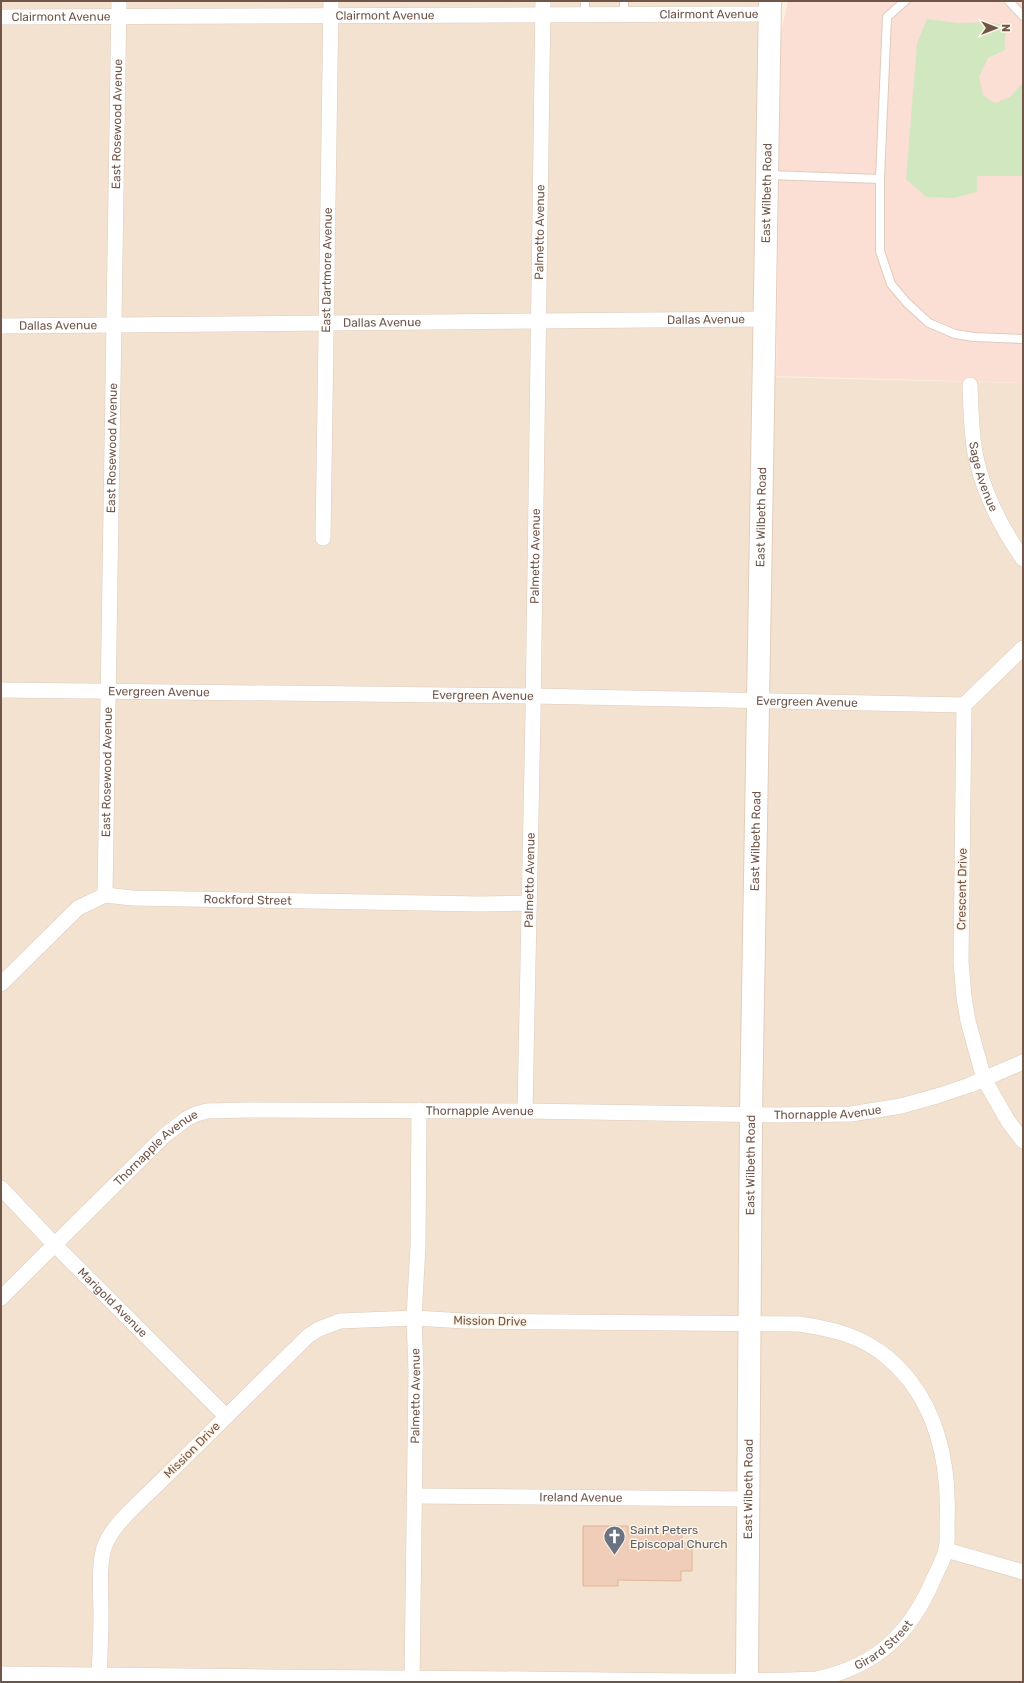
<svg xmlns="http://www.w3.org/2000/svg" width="1024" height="1683" viewBox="0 0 1024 1683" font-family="Rubik,sans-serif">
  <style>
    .residential { fill: #f2e2cf }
    .commercial { fill: #fbdfd4 }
    .green { fill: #d1e7c0 }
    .building { fill: #efcdb9; stroke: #e1b49a }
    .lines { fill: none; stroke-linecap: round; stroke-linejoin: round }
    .service-casing { stroke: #deccbd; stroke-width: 10 }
    .minor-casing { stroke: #deccbd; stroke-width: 16 }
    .secondary-casing { stroke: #e3cdbb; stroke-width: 24 }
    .service { stroke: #fff; stroke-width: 8 }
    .minor { stroke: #fff; stroke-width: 15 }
    .secondary { stroke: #fff; stroke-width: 22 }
    .labels { text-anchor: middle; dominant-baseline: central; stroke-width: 3; stroke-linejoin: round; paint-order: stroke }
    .street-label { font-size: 12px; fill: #705649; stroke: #fef4e6 }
    .worship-label { font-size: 12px; fill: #5b616d; stroke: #fef4e6; text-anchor: start }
  </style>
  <rect width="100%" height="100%" fill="#fbf0e0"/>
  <path class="residential" d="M 1,1 L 770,1 L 762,377 L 1023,383 L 1023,1682 L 1,1682 Z"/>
  <path class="commercial" d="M 788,1 L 1023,1 L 1023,383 L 776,376 L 781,32 Z"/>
  <path class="green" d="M 927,19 L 958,23 L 986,22 L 1005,25 L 1005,50 L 988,58 L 979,77 L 983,95 L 995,103 L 1010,97 L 1023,82 L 1023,176 L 977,176 L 977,192 L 953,198 L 926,197 L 906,179 L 917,43 Z"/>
  <path class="building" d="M 583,1526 L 628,1526 L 628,1534 L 682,1534 L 682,1543 L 692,1543 L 692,1571 L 681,1571 L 681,1581 L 618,1580 L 618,1586 L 583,1586 Z"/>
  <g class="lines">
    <defs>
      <g id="service">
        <path d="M 585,1 L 585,14"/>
        <path d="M 624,1 L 624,14"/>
        <path d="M 1009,1 L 1023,16"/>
        <path d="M 769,175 L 880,179 L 880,251 L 891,284 L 907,303 L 929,323 L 955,334 L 974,337 L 1023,339"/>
        <path d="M 880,179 L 887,17 L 905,1"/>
      </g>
      <g id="minor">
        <path id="s1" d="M 1,17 L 769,14"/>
        <path id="s2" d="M 1,326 L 763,319"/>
        <path id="s3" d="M 970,385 C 971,407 971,431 975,453 C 983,493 1000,526 1023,559"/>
        <path id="s4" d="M 323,538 L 331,1"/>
        <path d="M 1023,648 L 964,705 L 961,962 L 964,997 L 968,1021 L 984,1079 L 1008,1121 L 1023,1141"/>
        <path id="s5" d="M 1,690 L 533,696 L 964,705"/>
        <path id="s6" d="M 105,895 L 119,1"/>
        <path id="s7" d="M 1,984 L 78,908 L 105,895 L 133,898 L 480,904 L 529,903"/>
        <path id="s8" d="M 525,1111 L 533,715 L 543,1"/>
        <path id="s9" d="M 1,1188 L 55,1245 L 226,1416"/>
        <path id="s10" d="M 1,1298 L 165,1135 L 186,1119 L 196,1114 L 207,1111 L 248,1110 L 525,1111 L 778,1115 L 851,1114 L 901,1106 L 937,1096 L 970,1085 L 1023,1062"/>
        <path id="s11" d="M 414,1496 L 748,1499"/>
        <path d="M 946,1550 L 1023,1572"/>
        <path id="s12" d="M 1,1674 C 176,1676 350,1678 525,1679 C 622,1680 719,1683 816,1679 C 876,1667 911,1633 934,1578 C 938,1569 944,1559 946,1550 C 948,1541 947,1531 947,1523 C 950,1461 936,1399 888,1358 C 861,1335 832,1329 799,1324 L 465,1321 L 414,1318 L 340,1321 L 319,1329 L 308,1336 C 259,1385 208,1434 159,1483 C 143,1499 113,1524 105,1545 C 98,1564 101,1594 101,1614 C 101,1634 100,1655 99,1675 L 99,1682"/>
        <path id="s13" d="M 412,1682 L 416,1371 L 414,1318 L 418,1246 L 419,1110"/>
      </g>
      <g id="secondary">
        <path id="s14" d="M 747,1682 L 751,1114 L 770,1"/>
      </g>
    </defs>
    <use href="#service" class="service-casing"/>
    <use href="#minor" class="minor-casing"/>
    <use href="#secondary" class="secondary-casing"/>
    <use href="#service" class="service"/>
    <use href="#minor" class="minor"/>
    <use href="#secondary" class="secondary"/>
  </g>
  <defs>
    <symbol id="church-pin" viewBox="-11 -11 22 30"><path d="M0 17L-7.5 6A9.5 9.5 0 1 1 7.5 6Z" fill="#6b7280" stroke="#fef4e6"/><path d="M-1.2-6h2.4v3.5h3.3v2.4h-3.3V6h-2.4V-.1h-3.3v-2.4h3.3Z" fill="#fff"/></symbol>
  </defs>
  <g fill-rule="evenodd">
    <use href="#church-pin" x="602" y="1524" width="25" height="34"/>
  </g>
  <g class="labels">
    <g class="street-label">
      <text stroke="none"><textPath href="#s1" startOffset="708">Clairmont Avenue</textPath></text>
      <text stroke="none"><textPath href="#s1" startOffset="384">Clairmont Avenue</textPath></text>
      <text stroke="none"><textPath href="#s1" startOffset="60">Clairmont Avenue</textPath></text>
      <text stroke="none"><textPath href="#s6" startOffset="771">East Rosewood Avenue</textPath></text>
      <text stroke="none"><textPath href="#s14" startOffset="1489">East Wilbeth Road</textPath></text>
      <text stroke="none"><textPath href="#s8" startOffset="879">Palmetto Avenue</textPath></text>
      <text stroke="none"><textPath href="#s4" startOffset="268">East Dartmore Avenue</textPath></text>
      <text stroke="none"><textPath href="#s2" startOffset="705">Dallas Avenue</textPath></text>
      <text stroke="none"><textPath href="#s2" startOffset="381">Dallas Avenue</textPath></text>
      <text stroke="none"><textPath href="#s2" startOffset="57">Dallas Avenue</textPath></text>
      <text stroke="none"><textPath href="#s6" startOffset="447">East Rosewood Avenue</textPath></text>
      <text stroke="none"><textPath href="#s3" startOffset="93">Sage Avenue</textPath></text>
      <text stroke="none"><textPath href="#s14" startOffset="1165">East Wilbeth Road</textPath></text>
      <text stroke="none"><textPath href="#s8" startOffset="555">Palmetto Avenue</textPath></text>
      <text stroke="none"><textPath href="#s5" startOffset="158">Evergreen Avenue</textPath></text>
      <text stroke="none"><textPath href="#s5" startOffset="482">Evergreen Avenue</textPath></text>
      <text stroke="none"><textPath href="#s5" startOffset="806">Evergreen Avenue</textPath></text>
      <text stroke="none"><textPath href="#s6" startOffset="123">East Rosewood Avenue</textPath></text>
      <text stroke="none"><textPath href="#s14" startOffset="841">East Wilbeth Road</textPath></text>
      <text stroke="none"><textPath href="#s8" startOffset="231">Palmetto Avenue</textPath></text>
      <text transform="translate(962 889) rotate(-89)">Crescent Drive</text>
      <text stroke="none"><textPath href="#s7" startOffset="281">Rockford Street</textPath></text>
      <text stroke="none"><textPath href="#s10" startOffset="553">Thornapple Avenue</textPath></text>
      <text stroke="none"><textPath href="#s10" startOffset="901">Thornapple Avenue</textPath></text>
      <text stroke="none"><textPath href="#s10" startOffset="216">Thornapple Avenue</textPath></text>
      <text stroke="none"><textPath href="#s14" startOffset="517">East Wilbeth Road</textPath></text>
      <text stroke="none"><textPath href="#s9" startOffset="160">Marigold Avenue</textPath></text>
      <text transform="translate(490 1321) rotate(1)">Mission Drive</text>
      <text stroke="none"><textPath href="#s13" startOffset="286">Palmetto Avenue</textPath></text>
      <text transform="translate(192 1450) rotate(-45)">Mission Drive</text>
      <text stroke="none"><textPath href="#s14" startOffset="193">East Wilbeth Road</textPath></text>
      <text stroke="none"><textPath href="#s11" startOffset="167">Ireland Avenue</textPath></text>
      <text stroke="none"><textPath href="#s12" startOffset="892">Girard Street</textPath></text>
    </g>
    <g class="worship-label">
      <text x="630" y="1530">Saint Peters<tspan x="630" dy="14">Episcopal Church</tspan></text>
    </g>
  </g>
  <rect width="1024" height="1683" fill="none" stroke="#705649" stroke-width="4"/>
  <g transform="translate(996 28) rotate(90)" stroke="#fef4e6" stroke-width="3" paint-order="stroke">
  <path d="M0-3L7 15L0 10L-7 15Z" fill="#705649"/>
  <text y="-6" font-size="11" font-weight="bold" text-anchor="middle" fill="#705649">N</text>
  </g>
</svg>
